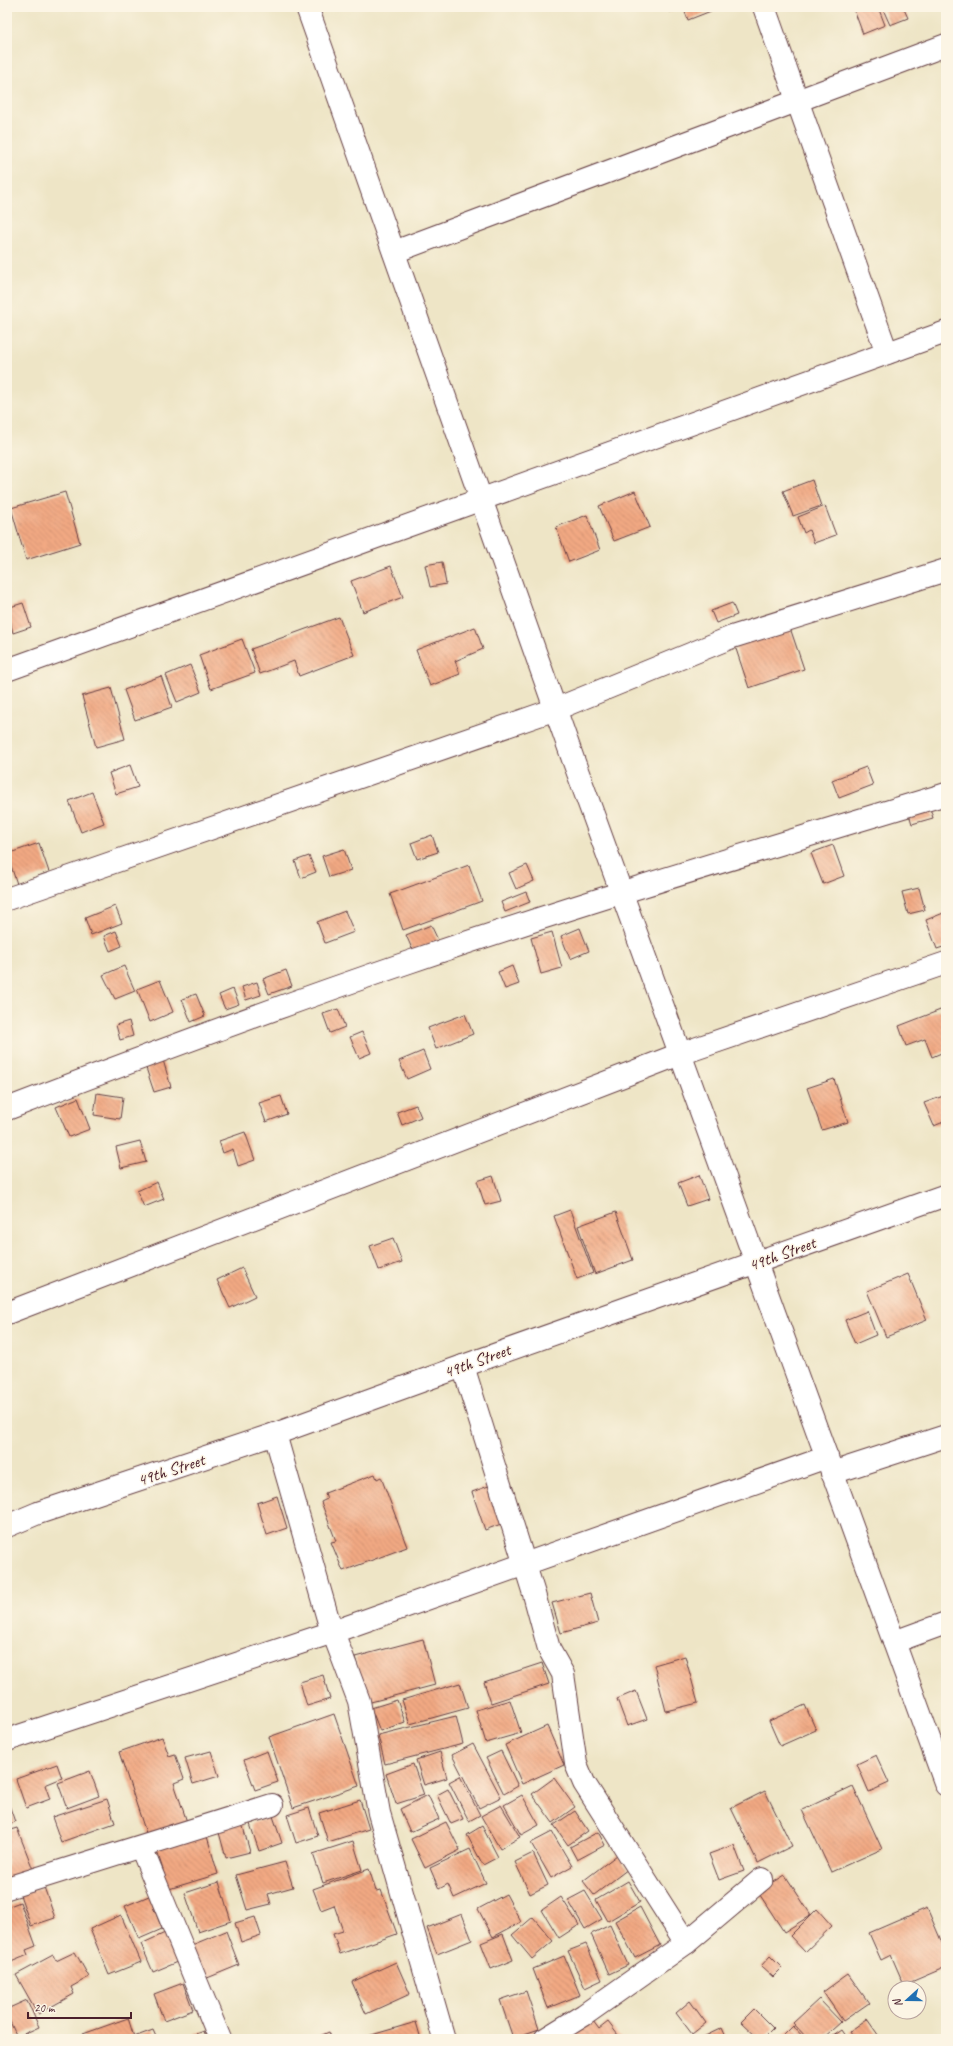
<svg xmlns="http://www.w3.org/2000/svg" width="953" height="2046" viewBox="0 0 953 2046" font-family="Caveat,sans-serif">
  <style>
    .building { fill: url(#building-back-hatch) }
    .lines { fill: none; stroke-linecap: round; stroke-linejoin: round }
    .minor-casing { stroke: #633d42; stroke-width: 24 }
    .minor { stroke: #fff; stroke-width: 22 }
    .labels { text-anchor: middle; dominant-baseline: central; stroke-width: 3; stroke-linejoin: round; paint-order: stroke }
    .street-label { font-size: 17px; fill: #4a1f2b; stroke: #fcf5e5 }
  </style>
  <defs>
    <pattern id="building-back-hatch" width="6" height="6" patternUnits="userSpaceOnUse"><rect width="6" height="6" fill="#f2a983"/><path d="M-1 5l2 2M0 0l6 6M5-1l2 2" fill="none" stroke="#c6896b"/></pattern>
  </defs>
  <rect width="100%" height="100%" fill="#fcf5e5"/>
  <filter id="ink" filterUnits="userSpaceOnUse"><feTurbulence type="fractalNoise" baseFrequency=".025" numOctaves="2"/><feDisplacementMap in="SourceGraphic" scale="8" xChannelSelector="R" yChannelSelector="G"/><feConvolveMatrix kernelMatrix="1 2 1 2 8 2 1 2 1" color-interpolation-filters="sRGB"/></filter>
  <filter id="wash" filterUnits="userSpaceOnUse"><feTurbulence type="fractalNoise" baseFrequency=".012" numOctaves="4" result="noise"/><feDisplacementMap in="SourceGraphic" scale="16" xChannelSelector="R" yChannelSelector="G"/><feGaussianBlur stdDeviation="0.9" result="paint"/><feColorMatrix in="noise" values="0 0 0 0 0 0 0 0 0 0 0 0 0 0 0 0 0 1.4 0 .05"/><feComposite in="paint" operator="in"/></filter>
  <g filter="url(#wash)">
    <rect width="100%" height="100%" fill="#eee5c6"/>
    <g id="blocks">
      <g class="building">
        <path d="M 668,7 L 721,7 L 688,20 L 683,7 L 670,12 Z"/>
        <path d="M 853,7 L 878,7 L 885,25 L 863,34 Z"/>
        <path d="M 882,7 L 903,7 L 908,18 L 890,25 Z"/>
        <path d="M 812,480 L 821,506 L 793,516 L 783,491 Z"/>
        <path d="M 635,491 L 650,527 L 614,541 L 599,506 Z"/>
        <path d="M 65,492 L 80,543 L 26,560 L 11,508 Z"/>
        <path d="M 825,506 L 836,535 L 814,543 L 809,530 L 804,533 L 798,517 Z"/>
        <path d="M 587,515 L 600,550 L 569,562 L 556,527 Z"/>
        <path d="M 442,562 L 446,584 L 430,587 L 425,565 Z"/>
        <path d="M 391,566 L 403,597 L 363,612 L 351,581 Z"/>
        <path d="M 23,603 L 31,627 L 13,633 L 7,608 Z"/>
        <path d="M 732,603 L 737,615 L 716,623 L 711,611 Z"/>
        <path d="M 339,617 L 354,655 L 299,676 L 294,661 L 260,674 L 251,649 Z"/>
        <path d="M 787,619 L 804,669 L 749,688 L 732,637 Z"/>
        <path d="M 475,627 L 483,649 L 455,661 L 460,674 L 430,686 L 416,650 Z"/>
        <path d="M 242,639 L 255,673 L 211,689 L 199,655 Z"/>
        <path d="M 190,665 L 201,692 L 177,702 L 166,675 Z"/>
        <path d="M 161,676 L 172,707 L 135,720 L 124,690 Z"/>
        <path d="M 111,688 L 125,739 L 96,747 L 82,696 Z"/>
        <path d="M 130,765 L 138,787 L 116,794 L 109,773 Z"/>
        <path d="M 866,767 L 873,785 L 839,798 L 832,780 Z"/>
        <path d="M 92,792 L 104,823 L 81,832 L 69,801 Z"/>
        <path d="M 929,805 L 933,818 L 912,824 L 908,811 Z"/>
        <path d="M 432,835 L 438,852 L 417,859 L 411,843 Z"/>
        <path d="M 39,843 L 49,872 L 17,884 L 7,854 Z"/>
        <path d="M 833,845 L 844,876 L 823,884 L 811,853 Z"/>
        <path d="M 344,849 L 351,870 L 329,877 L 322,856 Z"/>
        <path d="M 309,856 L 316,872 L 301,878 L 295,861 Z"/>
        <path d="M 469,865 L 482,901 L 403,930 L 390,894 Z"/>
        <path d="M 527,865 L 534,881 L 516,889 L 509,873 Z"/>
        <path d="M 919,888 L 925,910 L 908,914 L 902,892 Z"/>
        <path d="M 526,892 L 530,902 L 505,912 L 501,902 Z"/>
        <path d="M 115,906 L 122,923 L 91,935 L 85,918 Z"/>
        <path d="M 345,911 L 354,932 L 325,943 L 317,922 Z"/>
        <path d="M 946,912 L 946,946 L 937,949 L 926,920 Z"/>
        <path d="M 431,925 L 438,940 L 413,951 L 406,935 Z"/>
        <path d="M 580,928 L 589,951 L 570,959 L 561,936 Z"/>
        <path d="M 116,931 L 122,946 L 110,951 L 104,936 Z"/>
        <path d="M 552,932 L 562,968 L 541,974 L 531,938 Z"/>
        <path d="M 124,966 L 135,991 L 115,999 L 103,975 Z"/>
        <path d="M 512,966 L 519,984 L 505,989 L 498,972 Z"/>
        <path d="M 286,970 L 292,986 L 269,994 L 263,979 Z"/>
        <path d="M 160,980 L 173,1012 L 150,1022 L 137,989 Z"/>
        <path d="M 257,982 L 261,995 L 246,1000 L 242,987 Z"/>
        <path d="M 233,989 L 239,1004 L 225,1009 L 219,995 Z"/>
        <path d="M 196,994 L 205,1016 L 191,1022 L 182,999 Z"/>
        <path d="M 338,1009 L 345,1027 L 330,1033 L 323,1014 Z"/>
        <path d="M 943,1009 L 946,1016 L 946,1051 L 932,1057 L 925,1039 L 906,1046 L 899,1026 Z"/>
        <path d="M 465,1014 L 473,1034 L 436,1049 L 428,1028 Z"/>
        <path d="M 129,1021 L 133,1036 L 120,1040 L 116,1025 Z"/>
        <path d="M 362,1032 L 371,1053 L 359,1058 L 350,1037 Z"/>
        <path d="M 423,1051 L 430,1069 L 407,1079 L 399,1061 Z"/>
        <path d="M 163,1060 L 171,1087 L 154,1092 L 145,1065 Z"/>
        <path d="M 834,1079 L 848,1122 L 822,1130 L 807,1088 Z"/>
        <path d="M 97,1093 L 123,1097 L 120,1119 L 94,1115 Z"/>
        <path d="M 946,1095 L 946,1121 L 934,1126 L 924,1103 Z"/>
        <path d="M 281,1096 L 287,1114 L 266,1122 L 259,1103 Z"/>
        <path d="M 78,1098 L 90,1129 L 69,1137 L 56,1107 Z"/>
        <path d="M 416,1105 L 421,1117 L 402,1125 L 397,1112 Z"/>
        <path d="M 245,1132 L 255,1160 L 238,1166 L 233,1149 L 223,1153 L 219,1141 Z"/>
        <path d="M 140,1141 L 146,1162 L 121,1168 L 116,1147 Z"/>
        <path d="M 699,1175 L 708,1199 L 687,1206 L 678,1183 Z"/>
        <path d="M 493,1176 L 501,1201 L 485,1205 L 477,1181 Z"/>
        <path d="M 157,1182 L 164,1199 L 144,1207 L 137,1191 Z"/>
        <path d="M 570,1210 L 593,1273 L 577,1279 L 554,1216 Z"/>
        <path d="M 616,1212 L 633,1260 L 595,1274 L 578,1226 Z"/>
        <path d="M 393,1238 L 402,1262 L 379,1270 L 370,1246 Z"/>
        <path d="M 242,1268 L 255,1296 L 230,1308 L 217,1280 Z"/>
        <path d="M 908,1274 L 927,1320 L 886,1337 L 867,1291 Z"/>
        <path d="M 867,1311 L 876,1335 L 855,1344 L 845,1320 Z"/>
        <path d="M 375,1474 L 377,1479 L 381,1477 L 407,1547 L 343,1571 L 331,1542 L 336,1541 L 321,1502 L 327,1499 L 325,1493 Z"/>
        <path d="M 497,1483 L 509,1521 L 485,1530 L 472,1492 Z"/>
        <path d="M 277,1496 L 287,1528 L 267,1535 L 257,1503 Z"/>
        <path d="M 590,1593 L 598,1623 L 561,1633 L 552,1603 Z"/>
        <path d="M 423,1639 L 435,1685 L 367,1703 L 355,1657 Z"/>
        <path d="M 685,1656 L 698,1703 L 666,1711 L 654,1665 Z"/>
        <path d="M 542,1663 L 549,1684 L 491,1703 L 484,1682 Z"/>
        <path d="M 323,1675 L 330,1699 L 307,1706 L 300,1682 Z"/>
        <path d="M 460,1683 L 468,1708 L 410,1724 L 402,1700 Z"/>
        <path d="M 636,1691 L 647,1719 L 627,1726 L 617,1699 Z"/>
        <path d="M 397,1700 L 405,1722 L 380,1731 L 371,1708 Z"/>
        <path d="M 510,1700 L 521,1733 L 486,1743 L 476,1710 Z"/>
        <path d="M 805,1705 L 816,1730 L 780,1746 L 769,1721 Z"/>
        <path d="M 334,1714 L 359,1786 L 293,1808 L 269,1737 Z"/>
        <path d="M 456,1716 L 463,1744 L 385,1764 L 378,1735 Z"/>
        <path d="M 547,1726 L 564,1765 L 522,1784 L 505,1745 Z"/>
        <path d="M 162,1737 L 169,1756 L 175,1754 L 184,1779 L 174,1783 L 187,1822 L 147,1836 L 119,1752 Z"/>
        <path d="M 473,1744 L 501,1797 L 479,1808 L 452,1755 Z"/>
        <path d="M 211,1751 L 219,1776 L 193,1784 L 185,1758 Z"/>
        <path d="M 267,1751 L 278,1782 L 255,1790 L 244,1760 Z"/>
        <path d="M 501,1751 L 518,1786 L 504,1794 L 486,1758 Z"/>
        <path d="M 440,1752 L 447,1778 L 424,1785 L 416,1760 Z"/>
        <path d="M 876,1755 L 889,1783 L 869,1792 L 857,1764 Z"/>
        <path d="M 57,1764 L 62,1778 L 45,1785 L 50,1799 L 26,1808 L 16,1779 Z"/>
        <path d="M 413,1764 L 424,1795 L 396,1804 L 386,1774 Z"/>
        <path d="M 90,1771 L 99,1796 L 67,1808 L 58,1783 Z"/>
        <path d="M 460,1776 L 480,1815 L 469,1821 L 449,1782 Z"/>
        <path d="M 554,1778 L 575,1807 L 553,1823 L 532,1794 Z"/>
        <path d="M 853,1786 L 882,1849 L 831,1872 L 802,1810 Z"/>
        <path d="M 448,1789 L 463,1819 L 451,1824 L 437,1795 Z"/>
        <path d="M 765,1791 L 792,1846 L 758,1863 L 731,1808 Z"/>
        <path d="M 428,1795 L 439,1819 L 410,1832 L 400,1809 Z"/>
        <path d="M 522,1795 L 539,1825 L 521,1835 L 504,1805 Z"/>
        <path d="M 7,1799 L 15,1822 L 7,1825 Z"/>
        <path d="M 107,1799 L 115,1823 L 61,1842 L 52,1817 Z"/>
        <path d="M 360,1800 L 369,1829 L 328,1842 L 319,1813 Z"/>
        <path d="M 501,1805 L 520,1837 L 500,1849 L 481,1816 Z"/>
        <path d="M 309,1808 L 318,1836 L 296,1843 L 287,1815 Z"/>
        <path d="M 575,1811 L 588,1831 L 568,1845 L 554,1825 Z"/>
        <path d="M 273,1816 L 282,1843 L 259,1851 L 250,1824 Z"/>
        <path d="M 446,1822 L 460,1850 L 425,1868 L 411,1839 Z"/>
        <path d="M 242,1823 L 250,1852 L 226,1858 L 218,1829 Z"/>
        <path d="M 482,1826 L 498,1857 L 483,1865 L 467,1835 Z"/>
        <path d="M 17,1828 L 34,1872 L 7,1882 L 7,1831 Z"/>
        <path d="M 552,1832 L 572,1866 L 551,1878 L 531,1843 Z"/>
        <path d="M 598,1832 L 605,1845 L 577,1860 L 570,1847 Z"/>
        <path d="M 206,1833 L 218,1874 L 169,1889 L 156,1848 Z"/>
        <path d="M 353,1841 L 362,1870 L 323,1883 L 313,1854 Z"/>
        <path d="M 734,1845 L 744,1871 L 719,1880 L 709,1854 Z"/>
        <path d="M 470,1849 L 486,1883 L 454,1898 L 448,1884 L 439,1889 L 430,1868 Z"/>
        <path d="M 533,1853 L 548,1885 L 530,1894 L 515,1862 Z"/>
        <path d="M 617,1855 L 628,1869 L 594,1895 L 583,1881 Z"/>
        <path d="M 285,1862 L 293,1887 L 268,1894 L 271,1904 L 247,1910 L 236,1875 Z"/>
        <path d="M 369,1869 L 376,1891 L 381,1890 L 397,1934 L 340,1954 L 333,1934 L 343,1931 L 334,1905 L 321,1910 L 313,1889 Z"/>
        <path d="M 785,1875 L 811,1915 L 784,1932 L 758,1892 Z"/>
        <path d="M 628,1881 L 640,1902 L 608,1921 L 596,1900 Z"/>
        <path d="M 219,1882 L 231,1921 L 198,1932 L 185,1893 Z"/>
        <path d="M 44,1887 L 55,1918 L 31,1926 L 20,1895 Z"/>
        <path d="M 585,1891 L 602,1919 L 585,1929 L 568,1900 Z"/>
        <path d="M 506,1894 L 521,1922 L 493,1937 L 478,1909 Z"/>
        <path d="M 149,1896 L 162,1929 L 139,1939 L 125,1906 Z"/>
        <path d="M 561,1897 L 579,1925 L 559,1938 L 542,1910 Z"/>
        <path d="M 20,1902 L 36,1946 L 26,1950 L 28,1955 L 11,1962 L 7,1949 L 7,1907 Z"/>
        <path d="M 640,1907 L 660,1945 L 635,1958 L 615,1921 Z"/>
        <path d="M 927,1908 L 946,1952 L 946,1967 L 904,1985 L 891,1955 L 881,1960 L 869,1933 Z"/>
        <path d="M 817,1909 L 832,1926 L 805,1952 L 790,1936 Z"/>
        <path d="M 462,1914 L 472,1940 L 437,1954 L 427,1928 Z"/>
        <path d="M 121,1915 L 141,1962 L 109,1975 L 90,1929 Z"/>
        <path d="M 255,1917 L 261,1935 L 241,1942 L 235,1923 Z"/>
        <path d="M 533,1917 L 553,1941 L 532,1959 L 512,1935 Z"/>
        <path d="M 610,1925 L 628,1965 L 609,1974 L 591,1934 Z"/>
        <path d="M 226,1931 L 239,1965 L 200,1981 L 187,1947 Z"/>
        <path d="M 165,1933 L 177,1962 L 153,1972 L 141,1944 Z"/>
        <path d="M 503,1934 L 513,1960 L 491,1969 L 481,1943 Z"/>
        <path d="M 586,1944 L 602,1980 L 585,1988 L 568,1951 Z"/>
        <path d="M 75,1952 L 89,1977 L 71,1987 L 74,1994 L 38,2014 L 16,1975 L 53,1955 L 56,1961 Z"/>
        <path d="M 564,1956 L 580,1995 L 548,2008 L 533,1969 Z"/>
        <path d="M 770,1956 L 782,1968 L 773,1977 L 761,1966 Z"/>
        <path d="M 396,1962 L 410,1994 L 366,2014 L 352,1982 Z"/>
        <path d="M 848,1974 L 869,2003 L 843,2021 L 823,1992 Z"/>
        <path d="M 183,1983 L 193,2010 L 164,2021 L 154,1994 Z"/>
        <path d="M 526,1991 L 539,2029 L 513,2038 L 500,2000 Z"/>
        <path d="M 819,1999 L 841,2022 L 822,2039 L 808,2039 L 793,2023 Z"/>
        <path d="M 27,2000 L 39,2027 L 17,2037 L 7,2015 L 7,2009 Z"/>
        <path d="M 690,2001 L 706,2023 L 692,2034 L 676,2013 Z"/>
        <path d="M 754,2009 L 773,2028 L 762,2039 L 759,2039 L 741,2022 Z"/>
        <path d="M 590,2017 L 599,2029 L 608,2022 L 621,2039 L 562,2039 Z"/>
        <path d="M 128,2018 L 134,2037 L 153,2030 L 157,2039 L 85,2039 L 83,2034 Z"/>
        <path d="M 867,2019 L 881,2039 L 855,2039 L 850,2031 Z"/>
        <path d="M 416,2022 L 421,2039 L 358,2039 Z"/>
        <path d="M 793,2026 L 805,2039 L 781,2038 Z"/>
        <path d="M 722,2028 L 727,2039 L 702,2039 L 701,2038 Z"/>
        <path d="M 841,2030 L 847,2039 L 828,2039 Z"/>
        <path d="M 203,2031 L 206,2039 L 182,2039 Z"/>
        <path d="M 329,2032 L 332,2039 L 313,2039 Z"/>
      </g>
    </g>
  </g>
  <g filter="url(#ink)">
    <use href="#blocks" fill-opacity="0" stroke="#633d42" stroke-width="1"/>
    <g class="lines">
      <defs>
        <g id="minor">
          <path d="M 307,7 L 574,762 L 946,1785"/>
          <path d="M 764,7 L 887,353"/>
          <path d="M 394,252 L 946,45"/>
          <path d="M 7,670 L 946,332"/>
          <path d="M 7,899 L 556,709 L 732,637 L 946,570"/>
          <path d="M 7,1109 C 140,1058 274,1008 409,962 C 587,901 767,848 946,794"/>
          <path d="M 7,1313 L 680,1054 L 946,963"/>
          <path d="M 463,1366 L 534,1594 L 549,1649 L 563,1674 L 576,1764 L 584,1783 L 686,1943"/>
          <path d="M 275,1434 L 328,1619 L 359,1701 L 379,1813 L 444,2039"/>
          <path d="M 832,1473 L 946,1436"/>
          <path d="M 7,1526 L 38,1513 L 275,1434 L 463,1366 L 946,1195"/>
          <path d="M 894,1642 L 946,1623"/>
          <path d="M 7,1740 L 333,1632 L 827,1457"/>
          <path d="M 141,1847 L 220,2039"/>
          <path d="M 7,1888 L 272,1805"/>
          <path d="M 545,2039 L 584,2015 L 686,1943 L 762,1879"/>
        </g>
      </defs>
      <use href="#minor" class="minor-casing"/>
      <use href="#minor" class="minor"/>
    </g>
  </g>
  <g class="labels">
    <g class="street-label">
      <text transform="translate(782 1254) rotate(-20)">49th Street</text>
      <text transform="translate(477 1361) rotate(-20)">49th Street</text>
      <text transform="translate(171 1470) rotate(-18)">49th Street</text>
    </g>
  </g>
  <rect width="953" height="2046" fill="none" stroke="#fcf5e5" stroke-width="24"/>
  <g transform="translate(907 2000) rotate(249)"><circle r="19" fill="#fcf5e5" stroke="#b59f9b"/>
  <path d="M0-3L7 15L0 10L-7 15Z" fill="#1f6fb2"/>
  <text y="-6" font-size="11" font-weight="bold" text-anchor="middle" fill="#4a1f2b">N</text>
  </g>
  <path d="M28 2012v6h103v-6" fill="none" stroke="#4a1f2b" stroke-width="2"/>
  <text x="34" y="2012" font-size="12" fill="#4a1f2b" stroke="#fcf5e5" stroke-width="3" paint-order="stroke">20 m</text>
</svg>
